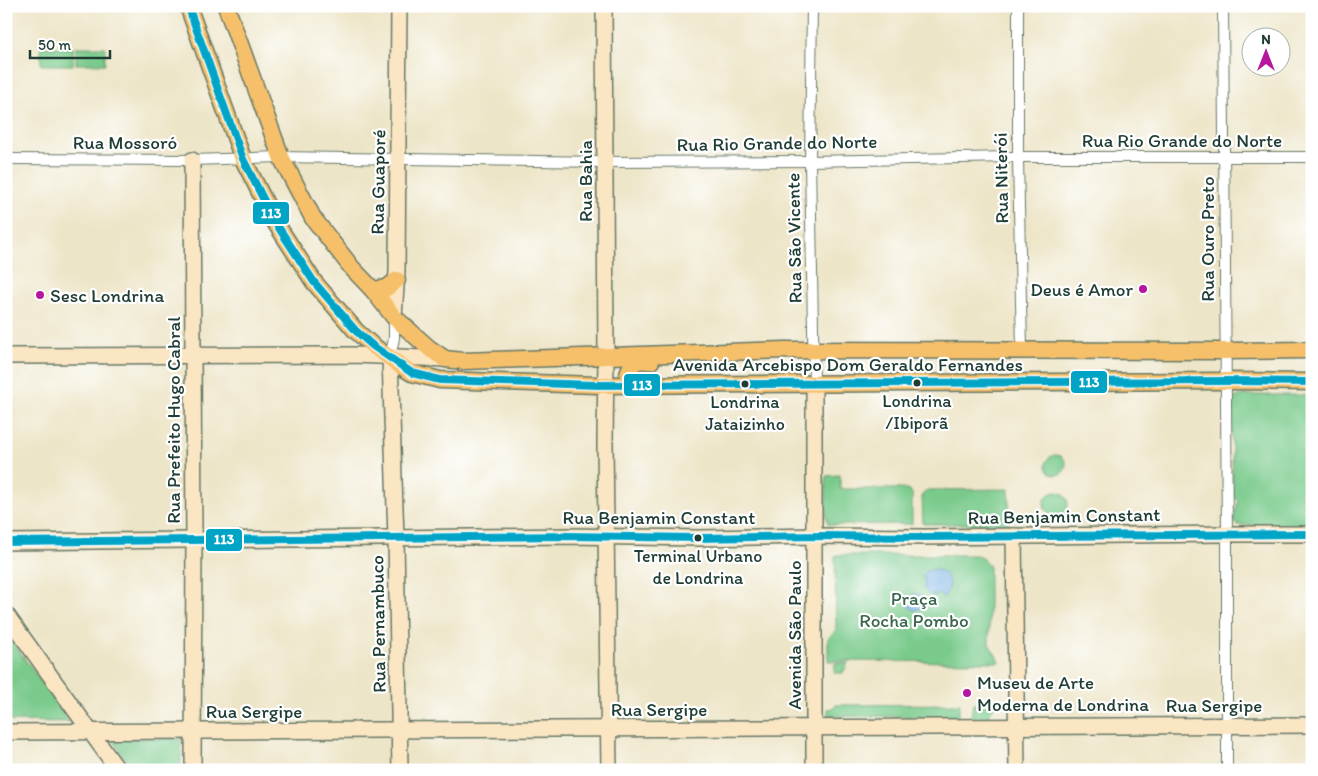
<svg xmlns="http://www.w3.org/2000/svg" width="1318" height="776" viewBox="0 0 1318 776" font-family="Itim,sans-serif">
  <style>
    .green { fill: #79ca8b; stroke: #4c8460 }
    .water { fill: #70ace2; stroke: #48748b }
    .lines { fill: none; stroke-linecap: round; stroke-linejoin: round }
    .street-casing { stroke: #677867; stroke-width: 12 }
    .secondary-casing { stroke: #677867; stroke-width: 18 }
    .primary-casing { stroke: #677867; stroke-width: 19 }
    .street { stroke: #fff; stroke-width: 10 }
    .secondary { stroke: #fbe6c4; stroke-width: 15 }
    .primary { stroke: #f6c06b; stroke-width: 16 }
    .bus-1-casing { stroke: #fff; stroke-width: 11 }
    .bus-1 { stroke: #02a4c6; stroke-width: 8 }
    .poi-dot { fill: #b5179e; stroke: #fff; stroke-width: 2 }
    .bus-dot { fill: #1f3d34; stroke: #fff; stroke-width: 2 }
    .labels { text-anchor: middle; dominant-baseline: central; stroke-width: 4.5; stroke-linejoin: round; paint-order: stroke }
    .bus-label { font-size: 18px; fill: #1f3d34; stroke: #fff }
    .street-label { font-size: 19px; fill: #1f3d34; stroke: #fff }
    .poi-label { font-size: 19px; fill: #1f3d34; stroke: #fff; text-anchor: start }
    .park-label { font-size: 19px; fill: #3a674e; stroke: #fff }
    .line-badge { stroke: #fff; stroke-width: 2 }
    .badge-label { font-size: 14px; text-anchor: middle; font-weight: bold; fill: #fff }
  </style>
  <rect width="100%" height="100%" fill="#fff"/>
  <filter id="ink" filterUnits="userSpaceOnUse"><feTurbulence type="fractalNoise" baseFrequency=".02" numOctaves="2"/><feDisplacementMap in="SourceGraphic" scale="10" xChannelSelector="R" yChannelSelector="G"/><feConvolveMatrix kernelMatrix="1 2 1 2 8 2 1 2 1" color-interpolation-filters="sRGB"/></filter>
  <filter id="wash" filterUnits="userSpaceOnUse"><feTurbulence type="fractalNoise" baseFrequency=".0096" numOctaves="4" result="noise"/><feDisplacementMap in="SourceGraphic" scale="20" xChannelSelector="R" yChannelSelector="G"/><feGaussianBlur stdDeviation="1.12" result="paint"/><feColorMatrix in="noise" values="0 0 0 0 0 0 0 0 0 0 0 0 0 0 0 0 0 1.4 0 .05"/><feComposite in="paint" operator="in"/></filter>
  <g filter="url(#wash)">
    <rect width="100%" height="100%" fill="#ede5c7"/>
    <g class="green">
      <path d="M 41,47 L 73,48 L 73,65 L 41,65 Z"/>
      <rect x="76" y="47" width="29" height="17"/>
      <path d="M 1242,395 L 1312,395 L 1312,526 L 1243,525 L 1239,525 L 1234,522 L 1234,516 L 1238,501 L 1233,495 L 1231,406 L 1234,398 Z"/>
      <circle cx="1056" cy="465" r="10"/>
      <path d="M 840,475 L 840,489 L 907,489 L 910,491 L 912,493 L 912,524 L 832,525 L 828,524 L 826,516 L 826,476 Z"/>
      <path d="M 1009,489 L 1009,524 L 923,524 L 922,495 L 927,490 Z"/>
      <circle cx="1056" cy="504" r="12"/>
      <path d="M 837,555 L 976,555 L 983,559 L 989,565 L 989,644 L 1000,662 L 828,661 L 828,638 L 836,630 L 835,556 Z"/>
      <path d="M 6,632 L 69,722 L 6,721 Z"/>
      <path d="M 835,663 L 848,663 L 843,673 L 834,673 Z"/>
      <path d="M 960,704 L 958,717 L 828,716 L 828,709 L 835,708 L 835,705 Z"/>
      <path d="M 973,704 L 995,704 L 988,717 L 971,717 Z"/>
      <path d="M 111,738 L 181,739 L 181,770 L 133,770 Z"/>
    </g>
    <g class="water">
      <path d="M 935,569 C 950,573 953,586 943,598 L 940,594 C 933,597 927,595 924,588 L 925,578 L 921,577 L 927,571 Z"/>
      <circle cx="916" cy="602" r="8"/>
    </g>
  </g>
  <g filter="url(#ink)">
    <g class="lines">
      <defs>
        <g id="street">
          <path d="M 812,6 L 810,161 L 814,384"/>
          <path d="M 1018,6 L 1018,159 L 1022,350"/>
          <path d="M 1223,6 L 1227,534 L 1227,770"/>
          <path d="M 6,159 L 192,160 L 281,157 L 605,162 L 810,161 L 1011,157 L 1312,157"/>
          <path d="M 390,358 L 394,338 L 394,317"/>
        </g>
        <g id="secondary">
          <path d="M 604,6 L 606,355 L 605,443 L 609,770"/>
          <path d="M 192,160 L 194,539 L 193,770"/>
          <path d="M 394,317 L 397,271 L 399,6"/>
          <path d="M 6,356 L 355,355 L 445,359"/>
          <path d="M 390,358 L 396,538 L 400,770"/>
          <path d="M 814,384 L 814,770"/>
          <path d="M 1014,536 L 1017,770"/>
          <path d="M 6,542 L 568,536 L 699,538 L 822,536 L 924,537 L 1227,534 L 1312,534"/>
          <path d="M 6,614 L 118,770"/>
          <path d="M 6,732 L 1312,725"/>
        </g>
        <g id="primary">
          <path d="M 188,6 L 243,159 L 275,222 L 314,282 L 356,331 L 373,346 L 390,358 L 402,367 L 412,373 L 440,380 L 597,385 L 1225,381 L 1312,382"/>
          <path d="M 226,6 L 281,157 L 313,218 L 352,268 L 373,290 L 394,317 L 430,349 L 445,359 L 463,361 L 784,350 L 1225,351 L 1312,350"/>
          <path d="M 373,290 L 387,288 L 397,280"/>
          <path d="M 628,386 C 627,377 628,363 639,361 C 643,360 647,361 651,361"/>
        </g>
      </defs>
      <use href="#street" class="street-casing"/>
      <use href="#secondary" class="secondary-casing"/>
      <use href="#primary" class="primary-casing"/>
      <use href="#street" class="street"/>
      <use href="#secondary" class="secondary"/>
      <use href="#primary" class="primary"/>
      <defs>
        <g id="bus-1">
          <path d="M 188,6 L 243,159 L 275,222 L 314,282 L 356,331 L 373,346 L 412,373 L 440,380 L 597,385 L 1225,381 L 1312,382"/>
          <path d="M 6,542 L 568,536 L 699,538 L 822,536 L 924,537 L 1312,534"/>
        </g>
      </defs>
      <use href="#bus-1" class="bus-1-casing"/>
      <use href="#bus-1" class="bus-1"/>
    </g>
  </g>
  <g class="poi-dot">
    <circle cx="1143" cy="289" r="5"/>
    <circle cx="40" cy="295" r="5"/>
    <circle cx="967" cy="693" r="5"/>
  </g>
  <g class="bus-dot">
    <circle cx="917" cy="383" r="4.5"/>
    <circle cx="745" cy="384" r="4.5"/>
    <circle cx="698" cy="538" r="4.5"/>
  </g>
  <g class="labels">
    <g class="bus-label">
      <text x="917" y="401">Londrina<tspan x="917" dy="22">/Ibiporã</tspan></text>
      <text x="745" y="402">Londrina<tspan x="745" dy="22">Jataizinho</tspan></text>
      <text x="698" y="556">Terminal Urbano<tspan x="698" dy="22">de Londrina</tspan></text>
    </g>
    <g class="street-label">
      <text x="1182" y="140">Rua Rio Grande do Norte</text>
      <text x="125" y="142">Rua Mossoró</text>
      <text transform="translate(777 143) rotate(-1)">Rua Rio Grande do Norte</text>
      <text transform="translate(1001 178) rotate(-91)">Rua Niterói</text>
      <text transform="translate(585 181) rotate(-90)">Rua Bahia</text>
      <text transform="translate(378 182) rotate(-89)">Rua Guaporé</text>
      <text transform="translate(794 238) rotate(-91)">Rua São Vicente</text>
      <text transform="translate(1207 239) rotate(-90)">Rua Ouro Preto</text>
      <text x="848" y="364">Avenida Arcebispo Dom Geraldo Fernandes</text>
      <text transform="translate(173 420) rotate(-90)">Rua Prefeito Hugo Cabral</text>
      <text transform="translate(1064 516) rotate(-1)">Rua Benjamin Constant</text>
      <text x="659" y="517">Rua Benjamin Constant</text>
      <text transform="translate(378 624) rotate(-91)">Rua Pernambuco</text>
      <text transform="translate(794 635) rotate(-90)">Avenida São Paulo</text>
      <text x="1214" y="705">Rua Sergipe</text>
      <text x="659" y="709">Rua Sergipe</text>
      <text x="254" y="711">Rua Sergipe</text>
    </g>
    <g class="poi-label">
      <text x="1133" y="289" text-anchor="end">Deus é Amor</text>
      <text x="50" y="295">Sesc Londrina</text>
      <text x="977" y="682">Museu de Arte<tspan x="977" dy="22">Moderna de Londrina</tspan></text>
    </g>
    <g class="park-label">
      <text x="914" y="598">Praça<tspan x="914" dy="22">Rocha Pombo</tspan></text>
    </g>
  </g>
  <g class="line-badge">
    <rect x="252" y="201" width="38" height="24" rx="5" fill="#02a4c6"/>
    <rect x="1070" y="370" width="38" height="24" rx="5" fill="#02a4c6"/>
    <rect x="623" y="373" width="38" height="24" rx="5" fill="#02a4c6"/>
    <rect x="205" y="528" width="38" height="24" rx="5" fill="#02a4c6"/>
  </g>
  <g class="badge-label">
    <text x="271" y="218">113</text>
    <text x="1089" y="387">113</text>
    <text x="642" y="390">113</text>
    <text x="224" y="544">113</text>
  </g>
  <rect width="1318" height="776" fill="none" stroke="#fff" stroke-width="25"/>
  <g transform="translate(1266 52)"><circle r="24" fill="#ffffff" stroke="#a5b1ae"/>
  <path d="M0-4L9 19L0 12L-9 19Z" fill="#b5179e"/>
  <text y="-8" font-size="14" font-weight="bold" text-anchor="middle" fill="#1f3d34">N</text>
  </g>
  <path d="M30 50v8h80v-8" fill="none" stroke="#1f3d34" stroke-width="2.5"/>
  <text x="38" y="50" font-size="15" fill="#1f3d34" stroke="#ffffff" stroke-width="4" paint-order="stroke">50 m</text>
</svg>
